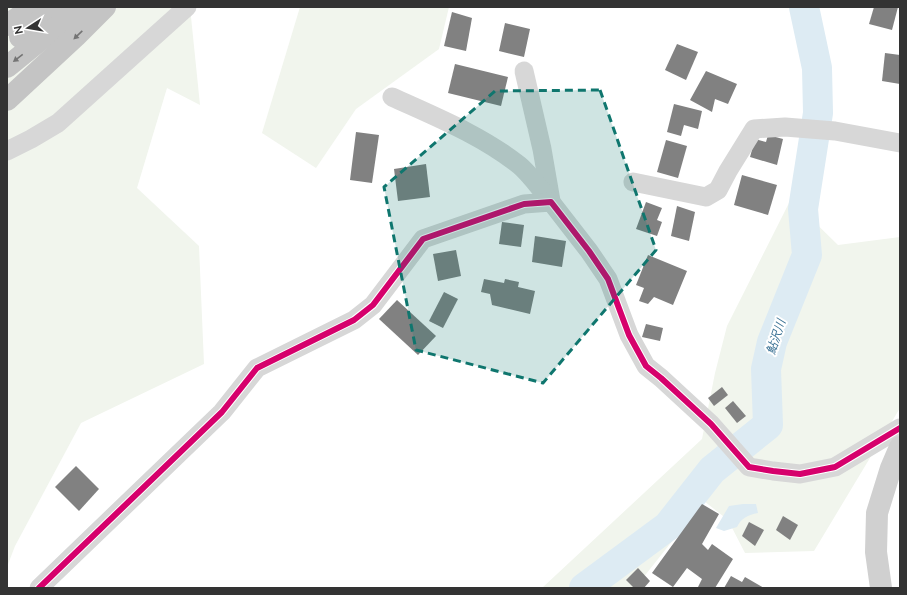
<svg xmlns="http://www.w3.org/2000/svg" width="907" height="595" viewBox="0 0 907 595" font-family="Raleway,'Noto Sans JP',sans-serif">
  <style>
    .green { fill: #f1f5ed }
    .water { fill: #ddebf3 }
    .lines { fill: none; stroke-linecap: round; stroke-linejoin: round }
    .river { stroke: #ddebf3; stroke-width: 30 }
    .building { fill: #818181 }
    .street { stroke: #d7d7d7; stroke-width: 19 }
    .secondary { stroke: #d0d0d0; stroke-width: 22 }
    .highway { stroke: #c4c4c4; stroke-width: 22 }
    .cycleway-casing { stroke: #fff; stroke-width: 8 }
    .cycleway { stroke: #d6006c; stroke-width: 6 }
    .oneway { fill: #747474 }
    .marked { fill: #0f766e; fill-opacity: 0.2; stroke: #0f766e; stroke-width: 3; stroke-dasharray: 8 5; stroke-linejoin: round }
    .labels { text-anchor: middle; dominant-baseline: central; stroke-width: 4; stroke-linejoin: round; paint-order: stroke }
    .water-label { font-size: 12px; font-style: italic; fill: #3f7597; stroke: #fff }
  </style>
  <rect width="100%" height="100%" fill="#fff"/>
  <g class="green">
    <path d="M 7,7 L 190,7 L 200,105 L 167,88 L 137,188 L 199,246 L 204,364 L 81,423 L 15,546 L 7,567 Z"/>
    <path d="M 300,7 L 449,7 L 439,49 L 356,109 L 316,168 L 262,133 Z"/>
    <path d="M 791,199 L 838,245 L 900,237 L 900,408 L 814,551 L 745,553 L 728,520 L 704,501 L 635,588 L 542,588 L 702,439 L 715,373 L 727,326 Z"/>
  </g>
  <path class="water" d="M 743,504 L 756,504 L 758,513 C 748,515 741,518 737,527 L 724,531 L 716,528 L 729,506 Z"/>
  <g class="lines">
    <path class="river" d="M 584,588 L 668,526 L 712,470 L 768,425 L 766,369 L 772,342 L 807,255 L 803,209 L 818,113 L 817,68 L 804,7"/>
  </g>
  <g class="building">
    <path d="M 874,7 L 898,7 L 892,30 L 869,24 Z"/>
    <path d="M 452,12 L 472,18 L 466,51 L 444,46 Z"/>
    <path d="M 505,23 L 530,29 L 524,57 L 499,51 Z"/>
    <path d="M 677,44 L 698,52 L 686,80 L 665,70 Z"/>
    <path d="M 885,53 L 900,55 L 900,84 L 882,81 Z"/>
    <path d="M 455,64 L 508,77 L 501,106 L 448,93 Z"/>
    <path d="M 706,71 L 737,84 L 728,104 L 715,99 L 712,112 L 690,100 Z"/>
    <path d="M 674,104 L 702,111 L 698,129 L 684,125 L 681,136 L 667,132 Z"/>
    <path d="M 356,132 L 379,135 L 372,183 L 350,180 Z"/>
    <path d="M 768,135 L 783,139 L 777,165 L 750,157 L 755,139 L 766,142 Z"/>
    <path d="M 666,140 L 687,146 L 678,178 L 657,172 Z"/>
    <path d="M 426,164 L 430,197 L 398,201 L 394,169 Z"/>
    <path d="M 742,175 L 777,185 L 768,215 L 734,205 Z"/>
    <path d="M 646,202 L 662,208 L 657,220 L 662,222 L 657,236 L 636,229 Z"/>
    <path d="M 677,206 L 695,212 L 689,241 L 671,236 Z"/>
    <path d="M 502,222 L 524,225 L 521,247 L 499,244 Z"/>
    <path d="M 535,236 L 566,241 L 562,267 L 532,262 Z"/>
    <path d="M 456,250 L 461,276 L 438,281 L 433,254 Z"/>
    <path d="M 648,255 L 687,271 L 673,305 L 654,297 L 648,304 L 639,301 L 644,288 L 636,285 Z"/>
    <path d="M 484,279 L 504,283 L 505,279 L 519,282 L 518,287 L 535,291 L 530,314 L 492,305 L 490,294 L 481,292 Z"/>
    <path d="M 444,292 L 458,299 L 443,328 L 429,321 Z"/>
    <path d="M 397,300 L 436,336 L 418,355 L 379,319 Z"/>
    <path d="M 646,324 L 663,328 L 660,341 L 642,337 Z"/>
    <path d="M 722,387 L 728,395 L 714,406 L 708,398 Z"/>
    <path d="M 733,401 L 746,416 L 737,423 L 725,408 Z"/>
    <path d="M 76,466 L 99,489 L 79,511 L 55,487 Z"/>
    <path d="M 702,504 L 719,514 L 702,544 L 708,550 L 712,544 L 733,559 L 715,588 L 699,588 L 698,587 L 702,579 L 687,568 L 673,587 L 652,573 Z"/>
    <path d="M 783,516 L 798,525 L 790,540 L 776,530 Z"/>
    <path d="M 749,522 L 764,530 L 755,546 L 742,536 Z"/>
    <path d="M 638,568 L 650,581 L 644,588 L 634,588 L 626,580 Z"/>
    <path d="M 731,576 L 742,582 L 745,577 L 764,588 L 724,588 Z"/>
  </g>
  <g class="lines">
    <g class="street">
      <path d="M 524,71 L 542,149 L 551,201"/>
      <path d="M 392,97 C 436,117 481,135 519,165 C 530,174 542,191 551,202"/>
      <path d="M 7,151 L 31,139 L 58,123 L 187,7"/>
      <path d="M 633,182 L 706,197 L 718,190 L 728,171 L 754,129 L 785,127 L 835,131 L 900,143"/>
      <path d="M 39,588 L 222,412 L 257,368 L 354,320 L 373,305 L 423,239 L 524,204 L 551,202 L 589,251 L 608,279 L 629,335 L 646,366 L 661,378 L 711,424 L 749,467 L 773,471 L 800,474 L 835,467 L 900,428"/>
    </g>
    <path class="secondary" d="M 881,588 L 876,552 L 877,513 L 891,468 L 900,447"/>
    <g class="highway">
      <path d="M 7,25 L 34,7"/>
      <path d="M 20,37 L 57,7"/>
      <path d="M 7,67 L 81,7"/>
      <path d="M 7,100 L 76,36 L 105,7"/>
    </g>
    <defs>
      <path id="cycleway" d="M 39,588 L 222,412 L 257,368 L 354,320 L 373,305 L 423,239 L 524,204 L 551,202 L 589,251 L 608,279 L 629,335 L 646,366 L 661,378 L 711,424 L 749,467 L 773,471 L 800,474 L 835,467 L 900,428"/>
    </defs>
    <use href="#cycleway" class="cycleway-casing"/>
    <use href="#cycleway" class="cycleway"/>
  </g>
  <defs><path id="oneway-solid" d="M-6-.8H1V-3.2L6.5 0L1 3.2V.8H-6Z"/></defs>
  <g class="oneway">
    <use href="#oneway-solid" transform="translate(78 35) rotate(136)"/>
    <use href="#oneway-solid" transform="translate(18 58) rotate(142)"/>
  </g>
  <path class="marked" d="M 600,90 L 656,250 L 543,383 L 416,350 L 384,187 L 495,91 Z"/>
  <g class="labels">
    <g class="water-label">
      <text transform="translate(776 337) rotate(-72)">鮎沢川</text>
    </g>
  </g>
  <rect width="907" height="595" fill="none" stroke="#333333" stroke-width="16"/>
  <g transform="translate(28 28) rotate(258)" stroke="#ffffff" stroke-width="3" paint-order="stroke">
  <path d="M0-3L7 15L0 10L-7 15Z" fill="#333333"/>
  <text y="-6" font-size="11" font-weight="bold" text-anchor="middle" fill="#333333">N</text>
  </g>
</svg>
